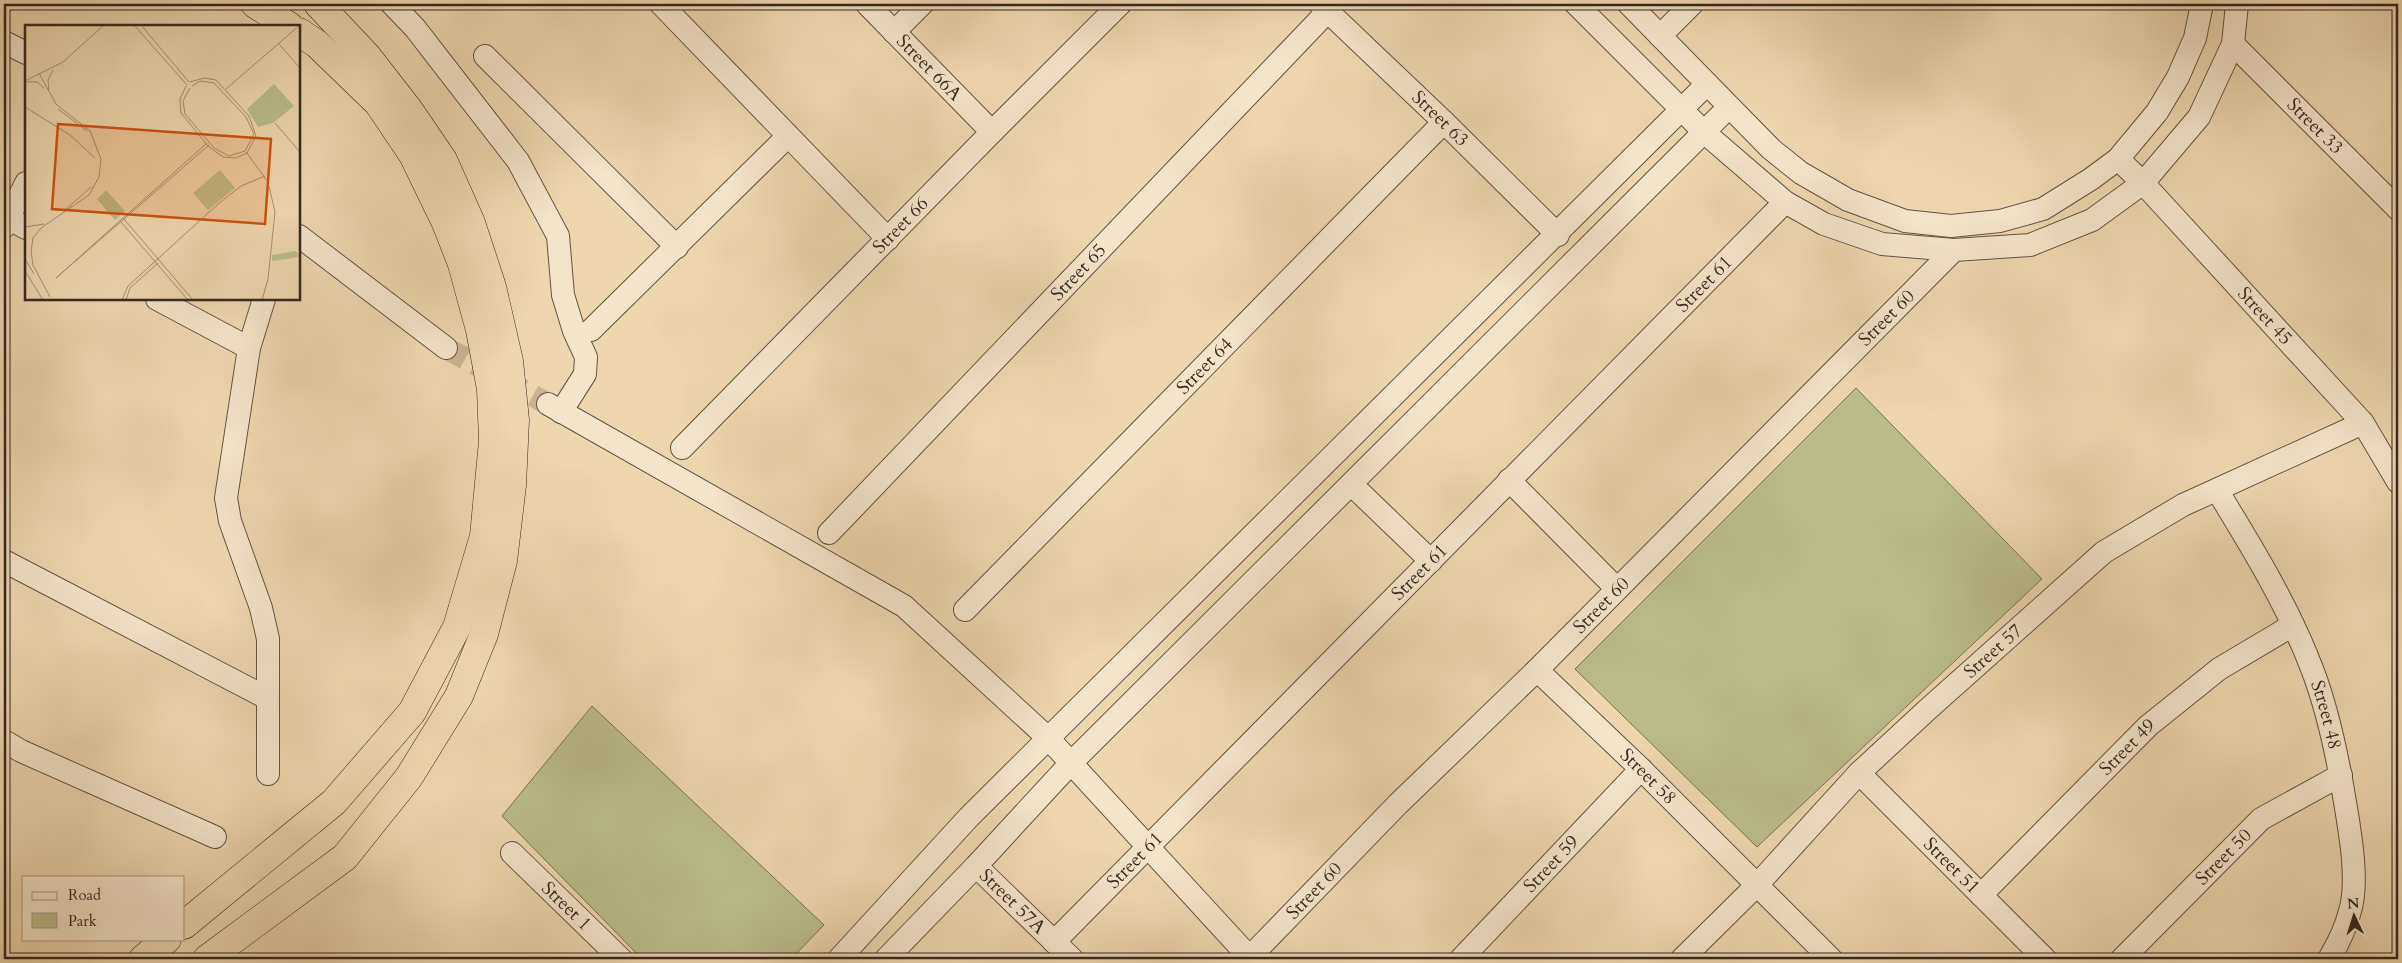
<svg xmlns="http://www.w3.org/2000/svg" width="2402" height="963" viewBox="0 0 2402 963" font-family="Cardo,serif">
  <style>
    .green { fill: #babd8a; stroke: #787256 }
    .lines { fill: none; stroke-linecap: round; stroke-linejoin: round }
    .minor-tunnel { stroke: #c9b392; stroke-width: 22; stroke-dasharray: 22 11; stroke-linecap: butt }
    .minor-casing { stroke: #635344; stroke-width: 24 }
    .highway-casing { stroke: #352721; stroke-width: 29 }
    .minor { stroke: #f4e4ca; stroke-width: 22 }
    .highway { stroke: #eed6ae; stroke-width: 28 }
    .labels { text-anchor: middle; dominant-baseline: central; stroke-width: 5; stroke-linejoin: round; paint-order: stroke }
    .street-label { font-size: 19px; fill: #352721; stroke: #f4e4ca }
    .inset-road { fill: none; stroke: #a49076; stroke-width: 1 }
    .view { fill: #cd520f; fill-opacity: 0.15; stroke: #cd520f; stroke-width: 2.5 }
    .inset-edge { fill: none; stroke: #352721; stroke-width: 2.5 }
  </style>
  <rect width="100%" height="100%" fill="#eed6ae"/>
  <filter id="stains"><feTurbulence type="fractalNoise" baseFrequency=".004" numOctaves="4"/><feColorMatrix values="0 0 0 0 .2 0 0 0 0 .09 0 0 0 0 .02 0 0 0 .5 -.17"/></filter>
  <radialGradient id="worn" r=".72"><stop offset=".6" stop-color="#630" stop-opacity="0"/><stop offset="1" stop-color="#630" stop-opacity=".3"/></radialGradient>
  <g class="green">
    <path d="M 1856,388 L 2042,579 L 1757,847 L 1575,669 Z"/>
    <path d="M 592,706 L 824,925 L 791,959 L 642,959 L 502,816 Z"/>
  </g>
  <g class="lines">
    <path class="minor-tunnel" d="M 446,348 L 548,404"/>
    <defs>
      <g id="minor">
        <path d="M 392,4 L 415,28 L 518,161 L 558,236 L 563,295 L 574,331 L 586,357 L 585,374 L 561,412"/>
        <path d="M 661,4 L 888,239"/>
        <path id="s1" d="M 867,4 L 992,132"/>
        <path id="s2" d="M 1320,4 L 1444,122 L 1558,235"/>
        <path d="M 1576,4 L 1705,133 L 1785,202 L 1824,224 L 1882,244 L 1954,250 L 2030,245 L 2092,220 L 2143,183 L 2199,117 L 2233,44 L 2237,4"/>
        <path d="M 1629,4 L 1771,149 L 1801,173 L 1848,200 L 1905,221 L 1951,226 L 2000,221 L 2043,209 L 2091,179 L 2118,159 L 2157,112 L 2178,77 L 2195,38 L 2202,4"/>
        <path d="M 894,32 L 922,4"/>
        <path d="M 1660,36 L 1692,4"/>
        <path d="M 4,42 L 26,53"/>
        <path id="s3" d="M 2233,44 L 2398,209"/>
        <path d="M 485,56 L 677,247"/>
        <path id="s4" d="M 2118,159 L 2143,183 L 2363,423 L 2398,482"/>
        <path d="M 4,216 L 26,228"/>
        <path d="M 4,227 L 26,183"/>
        <path d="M 299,236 L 446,348"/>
        <path d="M 157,299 L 249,348"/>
        <path d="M 264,299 L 249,348 L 226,498 L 230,521 L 261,608 L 268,639 L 268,774"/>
        <path d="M 591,330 L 788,136"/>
        <path d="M 548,404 L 904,606 L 1048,738 L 1251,959"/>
        <path id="s5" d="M 682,448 L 992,132 L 1120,4"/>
        <path d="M 1509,480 L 1617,589"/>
        <path d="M 1352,485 L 1431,561"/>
        <path id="s6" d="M 2217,490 C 2253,549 2290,609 2314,674 C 2329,715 2338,759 2345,802 C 2350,832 2359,882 2350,911 C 2346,928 2338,944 2329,959"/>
        <path id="s7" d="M 829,533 L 1328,11"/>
        <path d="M 4,561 L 267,698"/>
        <path id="s8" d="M 965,610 L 1444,122"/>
        <path id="s9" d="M 1537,670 L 1641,769 L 1831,959"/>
        <path d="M 4,741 L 21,751 L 215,837"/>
        <path id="s10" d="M 1859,773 L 2045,959"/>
        <path id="s11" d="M 512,853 L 621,959"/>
        <path id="s12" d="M 976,866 L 1072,959"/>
        <path id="s13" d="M 1981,895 L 2148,726 L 2219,669 L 2293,625"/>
        <path id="s14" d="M 1054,942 L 1785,202"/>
        <path d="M 839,959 L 969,817 L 1707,84"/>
        <path d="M 886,959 L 976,866 L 1070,764 L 1729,107"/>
        <path id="s15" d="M 1248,959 L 1398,804 L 1537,670 L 1954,250"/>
        <path id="s16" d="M 1461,959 L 1641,769"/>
        <path id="s17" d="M 1682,959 L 1757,885 L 1859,773 L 1927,710 L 2104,552 L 2183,505 L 2363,423"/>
        <path id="s18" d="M 2122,959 L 2261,819 L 2341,775"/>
      </g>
      <g id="highway">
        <path d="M 255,4 L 289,26"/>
        <path d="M 184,925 L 334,802 L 412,712 L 457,627 L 484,536 L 493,441 L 491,389 L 480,330 L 462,264 L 446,223 L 413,155 L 378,103 L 317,44 L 299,32"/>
        <path d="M 143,959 L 167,939"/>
        <path d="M 207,959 L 345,857 L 409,777 L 459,696 L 484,634 L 503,561 L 512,485 L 515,420 L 509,361 L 492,287 L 471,223 L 443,160 L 409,110 L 367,56 L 318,4"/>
      </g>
    </defs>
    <use href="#minor" class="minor-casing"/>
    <use href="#highway" class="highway-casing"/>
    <use href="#minor" class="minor"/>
    <use href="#highway" class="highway"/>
  </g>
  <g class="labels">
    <g class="street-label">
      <text stroke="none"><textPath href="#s1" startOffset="89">Street 66A</textPath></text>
      <text stroke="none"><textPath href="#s2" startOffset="166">Street 63</textPath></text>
      <text stroke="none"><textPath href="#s3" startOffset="116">Street 33</textPath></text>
      <text stroke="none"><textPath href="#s5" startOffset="312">Street 66</textPath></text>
      <text stroke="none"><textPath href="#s7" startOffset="361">Street 65</textPath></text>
      <text stroke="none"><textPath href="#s14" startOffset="925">Street 61</textPath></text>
      <text stroke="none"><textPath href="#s4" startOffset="215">Street 45</textPath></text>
      <text stroke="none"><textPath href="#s15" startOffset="905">Street 60</textPath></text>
      <text stroke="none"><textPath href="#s8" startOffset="342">Street 64</textPath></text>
      <text stroke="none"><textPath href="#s14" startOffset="520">Street 61</textPath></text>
      <text stroke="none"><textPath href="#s15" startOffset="500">Street 60</textPath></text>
      <text stroke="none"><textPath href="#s17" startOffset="438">Street 57</textPath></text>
      <text stroke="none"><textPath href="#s6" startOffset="251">Street 48</textPath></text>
      <text stroke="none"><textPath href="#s13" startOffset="208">Street 49</textPath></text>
      <text stroke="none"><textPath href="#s9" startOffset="154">Street 58</textPath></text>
      <text stroke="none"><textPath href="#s18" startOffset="144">Street 50</textPath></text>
      <text stroke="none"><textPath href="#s14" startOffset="115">Street 61</textPath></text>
      <text stroke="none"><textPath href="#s16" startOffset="131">Street 59</textPath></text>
      <text stroke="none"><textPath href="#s10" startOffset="131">Street 51</textPath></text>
      <text stroke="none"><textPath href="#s15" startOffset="95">Street 60</textPath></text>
      <text stroke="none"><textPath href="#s12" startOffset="51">Street 57A</textPath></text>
      <text stroke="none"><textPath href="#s11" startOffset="76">Street 1</textPath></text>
    </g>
  </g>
  <g transform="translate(25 25)">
    <rect width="275" height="275" fill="#eed6ae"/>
    <path d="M 249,59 L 269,81 L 248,98 L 233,102 L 222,84 ZM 195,145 L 210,163 L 183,185 L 168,168 ZM 81,165 L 100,186 L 90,195 L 72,174 ZM 271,226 L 274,231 L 269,233 L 247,236 L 247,230 Z" fill="#babd8a"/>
    <path class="inset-road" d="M 109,0 L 162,60M 116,0 L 164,57M 254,19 L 275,43M 14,48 L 31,79 L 65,106 L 76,134 L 74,152 L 64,170 L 16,203 L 8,213 L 6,226 L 8,240 L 25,272M 0,56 L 38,37 L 79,0M 2,57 L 12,57 L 19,63M 161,61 L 155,74 L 156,88 L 183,121 L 198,132 L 211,133 L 222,128 L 231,111 L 224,91 L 191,55 L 179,53 L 165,57M 165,63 L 158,76 L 160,89 L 189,123 L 204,131 L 220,126 L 229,109 L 221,92 L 189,58 L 175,56 L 167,61M 201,64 L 275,0M 24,65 L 23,55 L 28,45M 0,82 L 45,110 L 70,133M 33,84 L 62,106M 250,98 L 275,127M 221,127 L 243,157 L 250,187 L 243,254 L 237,275M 39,186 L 66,162M 99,194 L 168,275M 96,197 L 163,275M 0,202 L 19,199M 0,234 L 9,249M 0,246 L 18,275M 31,253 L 182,118M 31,253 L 184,120M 97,275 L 103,261 L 193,179 L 216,161 L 240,151M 101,275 L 105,263 L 133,238"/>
    <path class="view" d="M 33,99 L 246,114 L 240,199 L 27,184 Z"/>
    <rect width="275" height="275" class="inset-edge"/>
  </g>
  <rect width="2402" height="963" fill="none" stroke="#eed6ae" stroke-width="20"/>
  <rect x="5" y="5" width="2392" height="953" fill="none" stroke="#352721" stroke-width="2.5"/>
  <rect x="10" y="10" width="2382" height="943" fill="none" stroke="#352721"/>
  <rect x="22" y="876" width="162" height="65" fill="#f4e4ca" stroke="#a89886"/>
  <rect x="32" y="892" width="25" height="8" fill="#f4e4ca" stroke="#a89886"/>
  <text x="68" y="900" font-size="15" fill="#352721">Road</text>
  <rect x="32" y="913" width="25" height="15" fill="#babd8a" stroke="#a89886"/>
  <text x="68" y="926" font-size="15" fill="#352721">Park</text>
  <g transform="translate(2354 916) rotate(356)" stroke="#f4e4ca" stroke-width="4" paint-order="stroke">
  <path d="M0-4L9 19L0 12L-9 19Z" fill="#352721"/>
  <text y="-8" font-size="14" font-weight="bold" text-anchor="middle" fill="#352721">N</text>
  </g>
  <rect width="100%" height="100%" filter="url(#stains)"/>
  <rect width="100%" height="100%" fill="url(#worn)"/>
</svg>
